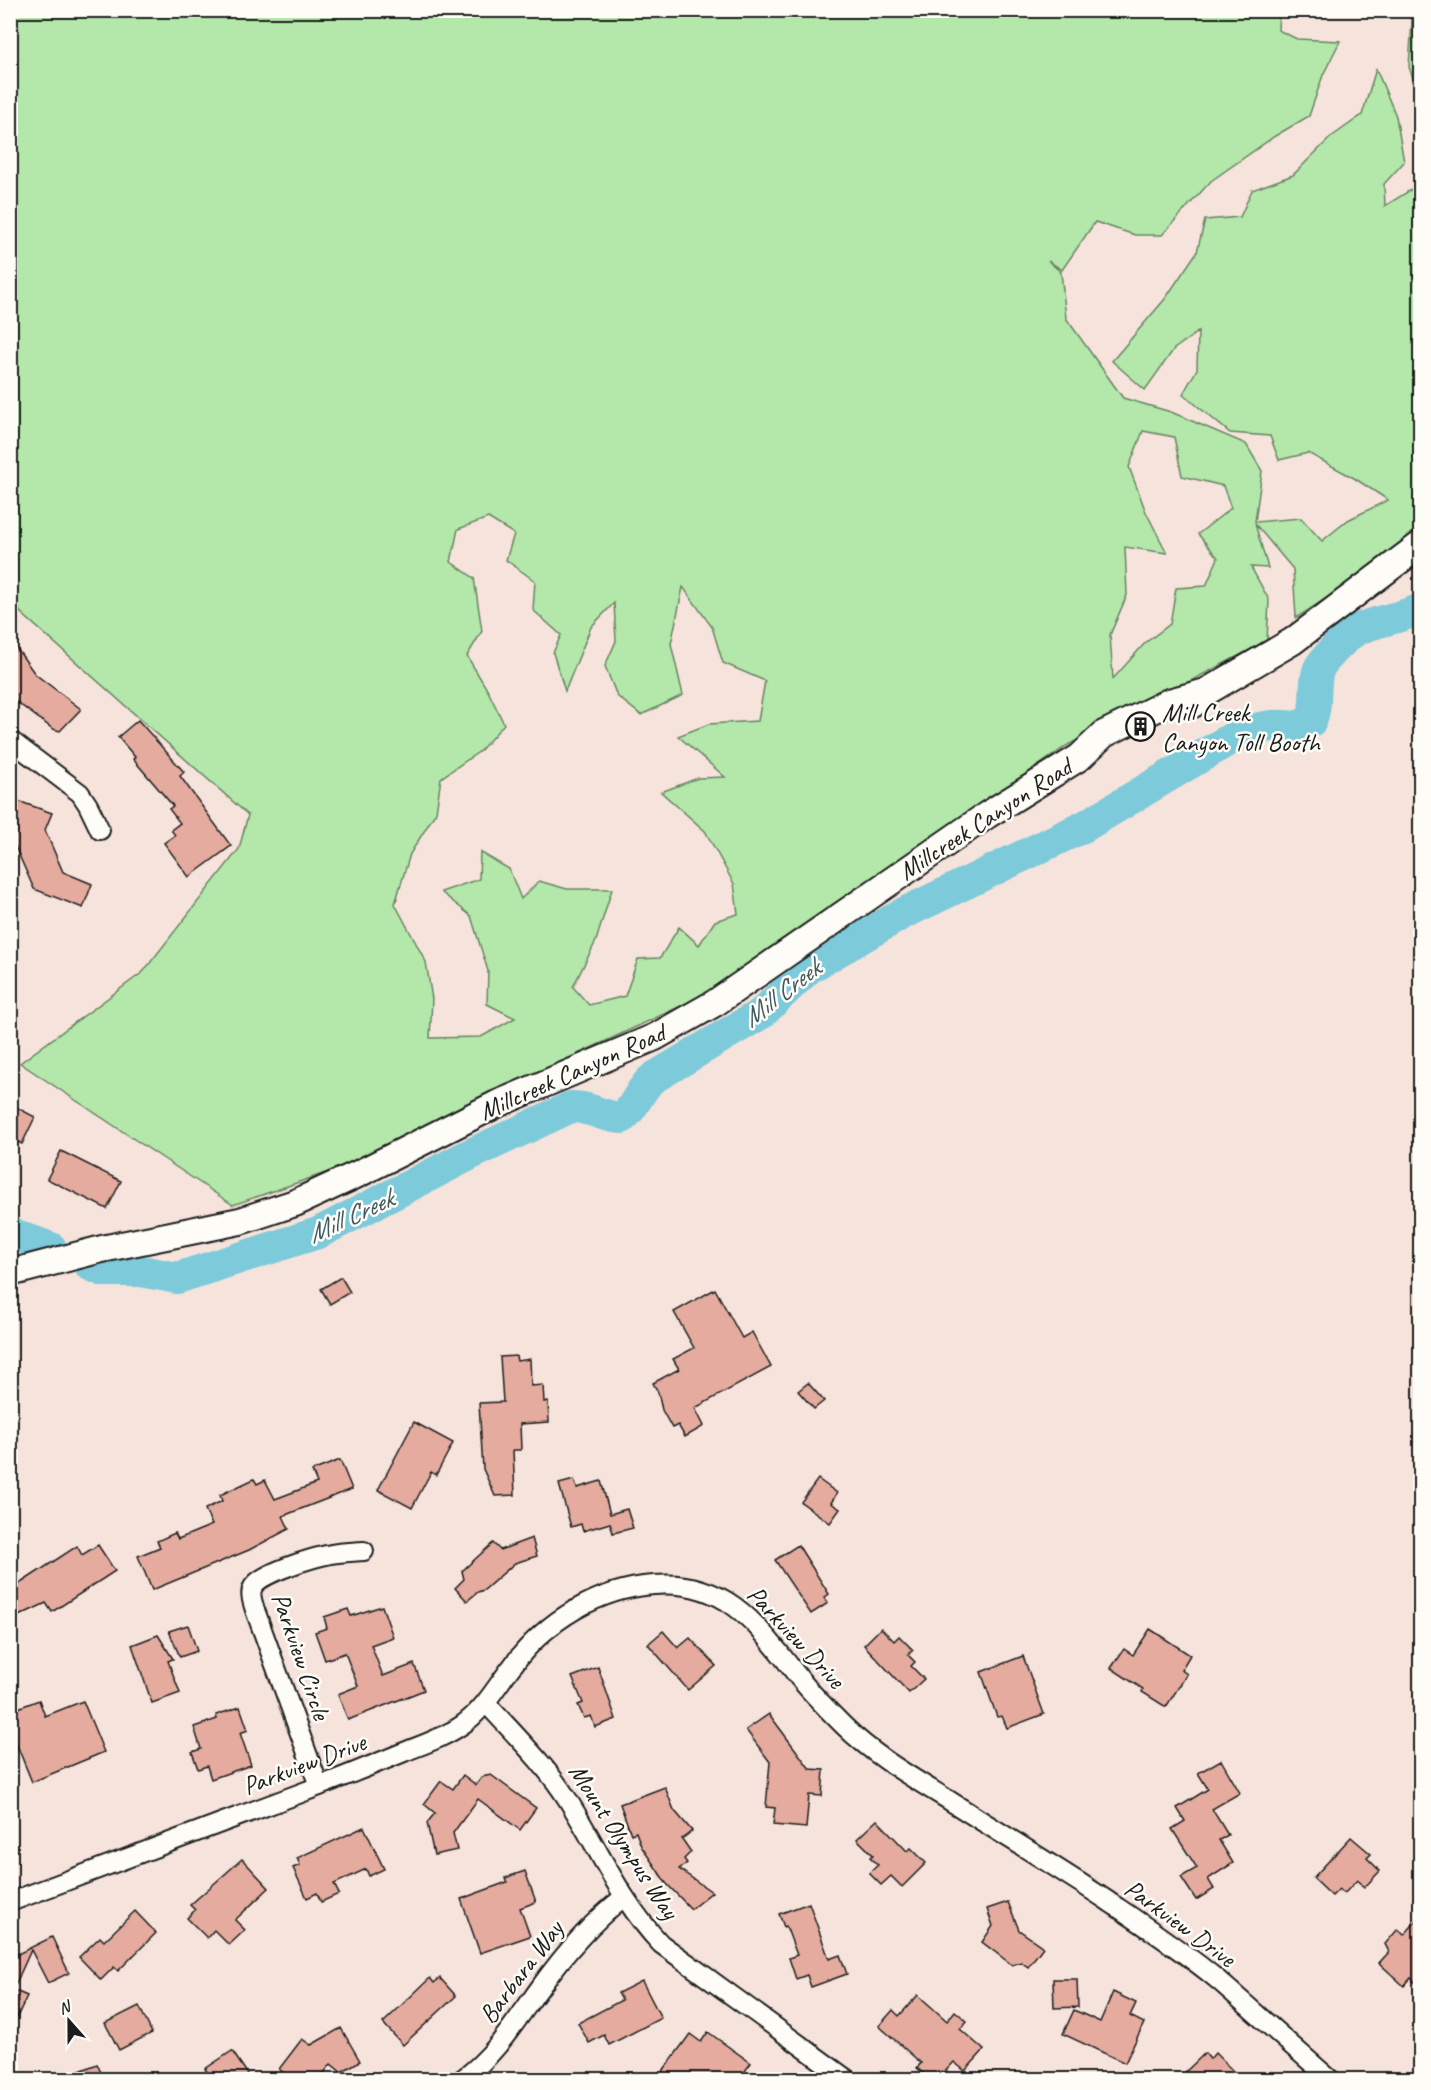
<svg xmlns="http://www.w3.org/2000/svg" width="1431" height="2090" viewBox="0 0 1431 2090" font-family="Caveat,sans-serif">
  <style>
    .green { fill: #b3e8aa; stroke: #688263; stroke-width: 1.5; fill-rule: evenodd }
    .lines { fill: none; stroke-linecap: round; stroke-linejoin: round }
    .river { stroke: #7dcadb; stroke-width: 32 }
    .building { fill: #e4ab9e; stroke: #1c1c1c; stroke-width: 1.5 }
    .street-casing { stroke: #1c1c1c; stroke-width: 22 }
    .secondary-casing { stroke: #1c1c1c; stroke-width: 30 }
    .street { stroke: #fdfcf7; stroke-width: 18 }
    .secondary { stroke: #fdfcf7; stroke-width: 26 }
    .labels { text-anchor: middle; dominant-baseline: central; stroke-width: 5; stroke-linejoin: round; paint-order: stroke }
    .poi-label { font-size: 26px; fill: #1c1c1c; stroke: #fdfcf7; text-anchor: start }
    .street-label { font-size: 26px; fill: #1c1c1c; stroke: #fdfcf7 }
    .water-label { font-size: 27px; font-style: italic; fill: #3e595f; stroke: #fdfcf7 }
  </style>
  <rect width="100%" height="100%" fill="#f6e4dc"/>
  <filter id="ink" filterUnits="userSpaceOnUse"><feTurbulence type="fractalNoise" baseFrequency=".0167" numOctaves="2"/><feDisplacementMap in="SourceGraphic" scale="12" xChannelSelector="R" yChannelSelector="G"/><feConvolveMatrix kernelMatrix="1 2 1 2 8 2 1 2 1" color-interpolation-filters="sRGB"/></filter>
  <g filter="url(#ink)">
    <g class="green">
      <path d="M 10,11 L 1279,11 L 1278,30 L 1297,39 L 1340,41 L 1323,75 L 1309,116 L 1275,136 L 1211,181 L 1162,235 L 1135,235 L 1095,222 L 1062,270 L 1048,261 L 1061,272 L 1066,318 L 1123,398 L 1171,412 L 1246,444 L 1262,471 L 1255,522 L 1301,518 L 1322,541 L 1348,520 L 1388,500 L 1354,478 L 1308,453 L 1279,460 L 1270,436 L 1230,433 L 1183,394 L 1197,369 L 1198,332 L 1174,349 L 1145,390 L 1112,361 L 1165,299 L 1197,252 L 1205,220 L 1240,217 L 1252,190 L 1293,175 L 1331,137 L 1362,115 L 1376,69 L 1396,116 L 1404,162 L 1384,184 L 1385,206 L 1420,184 L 1420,531 L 1375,567 L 1296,618 L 1293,569 L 1255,524 L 1268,568 L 1251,567 L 1269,600 L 1267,641 L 1068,745 L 713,991 L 520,1081 L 351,1164 L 233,1205 L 20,1063 L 143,972 L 239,849 L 248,815 L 20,612 L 11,586 ZM 1143,431 L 1174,437 L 1182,476 L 1223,486 L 1231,508 L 1198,534 L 1218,558 L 1206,586 L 1176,588 L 1170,624 L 1145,643 L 1113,679 L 1110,635 L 1127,595 L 1125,547 L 1167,553 L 1146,512 L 1129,467 ZM 488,518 L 514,534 L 506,560 L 535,581 L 533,610 L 561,635 L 553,653 L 565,691 L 591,627 L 614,603 L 616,641 L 605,666 L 617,696 L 641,715 L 683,695 L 671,644 L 683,587 L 712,627 L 723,663 L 765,681 L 758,721 L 709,724 L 678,736 L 725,777 L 698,778 L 661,792 L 705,831 L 734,884 L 738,914 L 715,921 L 699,945 L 679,927 L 660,958 L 638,959 L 625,996 L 589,1005 L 573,987 L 596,941 L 612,889 L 567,889 L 539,881 L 521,899 L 509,869 L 480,852 L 479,879 L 441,892 L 471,916 L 488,971 L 487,1004 L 515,1018 L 481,1037 L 430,1038 L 432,999 L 426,962 L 395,904 L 410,854 L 436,812 L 441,778 L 480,751 L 504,724 L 488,691 L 467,656 L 482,631 L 474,578 L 451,562 L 458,529 Z"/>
      <path d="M 1404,11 L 1420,11 L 1420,98 L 1409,67 L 1412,20 Z"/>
    </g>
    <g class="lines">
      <g class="river">
        <path d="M 10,1233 L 51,1248"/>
        <path d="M 90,1265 L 104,1271 L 141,1271 L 177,1278 L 318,1233 L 469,1155 L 571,1107 C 589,1106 604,1118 622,1118 C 636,1107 639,1089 653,1078 L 762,1013 L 809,968 L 904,913 L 1085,826 L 1237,735 C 1249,731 1259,727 1272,726 C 1291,724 1290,731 1311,721 C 1318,706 1313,687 1318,671 C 1320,664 1326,659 1331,653 C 1339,645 1345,637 1355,631 C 1375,620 1400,619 1420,609"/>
      </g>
    </g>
    <g class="building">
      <path d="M 10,639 L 35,674 L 81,709 L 60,731 L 53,729 L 10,697 Z"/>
      <path d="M 138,720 L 184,772 L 180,776 L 231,846 L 189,877 L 164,843 L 175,835 L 171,830 L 180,823 L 169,809 L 173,806 L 133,759 L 135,757 L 118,737 Z"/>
      <path d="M 18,801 L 52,813 L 45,830 L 63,872 L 92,884 L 83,908 L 34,889 L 10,835 L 10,820 Z"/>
      <path d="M 10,1104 L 35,1117 L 22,1144 L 10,1138 Z"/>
      <path d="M 61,1151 L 121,1181 L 107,1209 L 47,1179 Z"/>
      <path d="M 341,1277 L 350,1292 L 330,1304 L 321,1289 Z"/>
      <path d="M 715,1289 L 742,1338 L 752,1332 L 771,1367 L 695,1408 L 704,1426 L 685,1437 L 678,1425 L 672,1428 L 662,1410 L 658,1392 L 653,1383 L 679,1369 L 673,1359 L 694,1348 L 674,1312 Z"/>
      <path d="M 516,1356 L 517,1361 L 530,1359 L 531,1386 L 543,1385 L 544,1402 L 548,1401 L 549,1422 L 520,1424 L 521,1450 L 513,1450 L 515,1495 L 495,1496 L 483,1469 L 479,1403 L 503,1402 L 500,1357 Z"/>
      <path d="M 808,1383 L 824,1401 L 814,1409 L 798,1391 Z"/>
      <path d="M 414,1422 L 453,1443 L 436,1475 L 431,1472 L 412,1508 L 378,1490 Z"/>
      <path d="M 340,1460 L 352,1489 L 283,1516 L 289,1529 L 249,1550 L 152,1590 L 138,1556 L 160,1547 L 157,1541 L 175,1533 L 178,1539 L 212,1525 L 205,1509 L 222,1501 L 220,1495 L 254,1479 L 257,1484 L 265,1480 L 275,1499 L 317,1483 L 312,1471 Z"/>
      <path d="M 818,1479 L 837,1493 L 831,1503 L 840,1509 L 830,1523 L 801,1502 Z"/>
      <path d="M 574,1480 L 577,1488 L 601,1481 L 610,1514 L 627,1509 L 633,1528 L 613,1533 L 610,1523 L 583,1531 L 581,1524 L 571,1527 L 559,1484 Z"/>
      <path d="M 532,1538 L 537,1556 L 515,1563 L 484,1590 L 478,1592 L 467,1601 L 455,1588 L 464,1579 L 462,1571 L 493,1543 L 500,1550 Z"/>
      <path d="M 98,1545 L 115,1571 L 52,1612 L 46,1603 L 10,1620 L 10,1590 L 77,1546 L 82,1555 Z"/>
      <path d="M 798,1545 L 829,1594 L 824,1598 L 828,1603 L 811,1614 L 775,1560 Z"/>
      <path d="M 382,1606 L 393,1637 L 371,1645 L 383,1676 L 414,1664 L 424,1690 L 348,1720 L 338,1694 L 358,1686 L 345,1653 L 325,1660 L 315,1632 L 327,1628 L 324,1617 L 348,1609 L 351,1616 Z"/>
      <path d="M 188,1625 L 197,1651 L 180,1657 L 169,1631 Z"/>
      <path d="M 881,1628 L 894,1641 L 899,1636 L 913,1650 L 908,1655 L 915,1662 L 911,1666 L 924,1679 L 909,1693 L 864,1645 Z"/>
      <path d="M 1150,1629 L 1190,1655 L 1181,1670 L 1187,1674 L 1166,1707 L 1142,1692 L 1143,1689 L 1111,1668 L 1124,1649 L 1133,1655 Z"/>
      <path d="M 663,1631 L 678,1648 L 690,1638 L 716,1666 L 688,1690 L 648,1644 Z"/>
      <path d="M 158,1635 L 173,1659 L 168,1661 L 180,1693 L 152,1703 L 132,1645 Z"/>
      <path d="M 1023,1656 L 1044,1714 L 1007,1728 L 1002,1716 L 997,1717 L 981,1672 Z"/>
      <path d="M 598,1667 L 616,1719 L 595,1727 L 591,1716 L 584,1718 L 578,1705 L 583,1703 L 572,1677 Z"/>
      <path d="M 39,1700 L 45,1716 L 83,1701 L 104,1752 L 32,1782 L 10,1728 L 10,1711 Z"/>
      <path d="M 240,1707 L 248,1730 L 240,1733 L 251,1765 L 211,1779 L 207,1766 L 198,1769 L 192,1752 L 201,1749 L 194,1727 L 217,1719 L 216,1715 Z"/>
      <path d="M 769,1714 L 810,1769 L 824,1770 L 822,1796 L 809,1795 L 806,1828 L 773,1825 L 775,1808 L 766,1807 L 770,1762 L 746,1730 Z"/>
      <path d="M 1221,1760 L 1240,1793 L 1212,1809 L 1228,1835 L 1219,1840 L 1233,1863 L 1208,1879 L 1214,1889 L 1196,1900 L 1181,1877 L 1197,1868 L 1172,1829 L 1185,1821 L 1177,1808 L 1208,1789 L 1198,1773 Z"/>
      <path d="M 463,1775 L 476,1785 L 482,1777 L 491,1775 L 536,1808 L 520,1830 L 478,1799 L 453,1833 L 457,1850 L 434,1855 L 427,1823 L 435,1813 L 424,1804 L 441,1781 L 453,1789 Z"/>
      <path d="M 665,1787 L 674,1810 L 692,1831 L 682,1839 L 691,1852 L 684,1859 L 687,1863 L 679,1869 L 712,1892 L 691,1909 L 666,1883 L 641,1846 L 636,1832 L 631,1834 L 620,1804 Z"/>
      <path d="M 877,1820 L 907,1851 L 911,1848 L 926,1863 L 902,1887 L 891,1876 L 881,1885 L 869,1873 L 878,1865 L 870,1857 L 873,1855 L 857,1839 Z"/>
      <path d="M 364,1827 L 384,1869 L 369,1876 L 366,1869 L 334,1884 L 339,1894 L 321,1902 L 317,1893 L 307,1898 L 293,1868 L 300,1865 L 297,1858 Z"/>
      <path d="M 1351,1837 L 1371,1854 L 1367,1858 L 1380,1871 L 1364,1888 L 1357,1880 L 1344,1894 L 1339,1889 L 1332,1896 L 1313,1878 Z"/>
      <path d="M 242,1859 L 269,1888 L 235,1920 L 245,1930 L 229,1945 L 214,1930 L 207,1938 L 187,1918 L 195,1910 L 190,1905 Z"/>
      <path d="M 525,1871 L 536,1902 L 520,1908 L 530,1936 L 480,1953 L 461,1899 L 507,1882 L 505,1878 Z"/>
      <path d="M 1008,1902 L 1019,1930 L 1043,1947 L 1028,1967 L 1021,1962 L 1012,1965 L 982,1942 L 993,1926 L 987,1909 Z"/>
      <path d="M 809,1903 L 829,1959 L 840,1955 L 847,1974 L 811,1987 L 807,1975 L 796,1979 L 789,1958 L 797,1955 L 786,1926 L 784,1927 L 779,1914 Z"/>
      <path d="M 135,1911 L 156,1933 L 118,1971 L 114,1967 L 101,1980 L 79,1957 L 100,1937 L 104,1941 Z"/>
      <path d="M 1420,1917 L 1420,1988 L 1411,1978 L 1404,1986 L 1379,1963 L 1389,1952 L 1385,1944 L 1398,1929 L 1404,1935 Z"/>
      <path d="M 52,1937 L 69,1973 L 48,1983 L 31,1950 L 13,1990 L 27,1996 L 10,2032 L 10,1950 L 18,1954 Z"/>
      <path d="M 430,1978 L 434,1983 L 440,1978 L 456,1996 L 403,2045 L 383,2023 Z"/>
      <path d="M 1053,1979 L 1077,1979 L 1078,2007 L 1054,2008 Z"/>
      <path d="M 642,1981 L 661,2018 L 609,2045 L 604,2035 L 589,2043 L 578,2023 L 622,2000 L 618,1993 Z"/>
      <path d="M 1113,1992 L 1136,2003 L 1130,2016 L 1144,2023 L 1125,2063 L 1063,2034 L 1074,2010 L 1100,2022 Z"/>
      <path d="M 918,1995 L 947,2021 L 955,2011 L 967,2021 L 960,2029 L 984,2050 L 965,2071 L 954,2062 L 938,2079 L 930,2079 L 917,2068 L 921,2063 L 879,2026 L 893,2010 L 899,2016 Z"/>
      <path d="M 139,2006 L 152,2033 L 119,2050 L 105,2023 Z"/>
      <path d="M 341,2028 L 360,2061 L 341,2072 L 331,2064 L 319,2079 L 292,2079 L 279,2069 L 302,2039 L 311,2045 Z"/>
      <path d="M 708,2032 L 751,2063 L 739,2079 L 657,2079 L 690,2034 L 701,2042 Z"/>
      <path d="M 232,2051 L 251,2079 L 212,2079 L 205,2069 Z"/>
      <path d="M 1205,2053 L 1210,2059 L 1215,2053 L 1241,2079 L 1178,2079 Z"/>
      <path d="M 97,2064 L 104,2079 L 60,2079 Z"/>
    </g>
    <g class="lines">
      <defs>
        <g id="street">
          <path d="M 10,740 L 80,793 L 88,805 L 100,830"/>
          <path d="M 486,1703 C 513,1733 544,1763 566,1797 C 598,1847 620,1901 661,1944 L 848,2080"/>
          <path d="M 319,1786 L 255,1610 C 253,1603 249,1594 253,1587 C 260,1573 315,1557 331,1554 C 342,1552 353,1552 364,1551"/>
          <path d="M 10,1902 C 108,1866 204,1829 301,1793 C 336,1780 370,1766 404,1752 C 424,1744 445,1737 462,1725 C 484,1710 497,1685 513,1665 C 547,1620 598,1589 654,1585 C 728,1579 759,1627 800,1679 C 813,1695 828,1710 843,1725 C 873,1755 911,1777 947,1799 C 1000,1833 1055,1866 1108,1901 C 1145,1926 1183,1951 1218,1980 C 1256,2013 1293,2047 1331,2080"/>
          <path d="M 461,2080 C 494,2057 516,2021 539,1989 C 564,1954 590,1923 624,1897"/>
        </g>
        <g id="secondary">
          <path d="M 1193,704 L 1206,692 L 1293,641 L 1420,545"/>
          <path d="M 10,1273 L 102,1249 L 240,1221 L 295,1203 L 358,1174 L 497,1104 L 655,1037 L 715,1003 L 987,815 L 1080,757 L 1104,734 L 1169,702 L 1206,692"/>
        </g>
      </defs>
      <use href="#street" class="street-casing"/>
      <use href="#secondary" class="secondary-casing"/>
      <use href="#street" class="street"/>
      <use href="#secondary" class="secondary"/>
    </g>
  </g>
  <defs>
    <symbol id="building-ring" viewBox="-11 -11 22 22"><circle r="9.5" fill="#fdfcf7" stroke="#1c1c1c" stroke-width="1.5"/><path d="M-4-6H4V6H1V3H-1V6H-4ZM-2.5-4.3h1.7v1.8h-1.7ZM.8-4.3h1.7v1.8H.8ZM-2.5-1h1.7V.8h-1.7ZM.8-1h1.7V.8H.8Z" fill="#1c1c1c"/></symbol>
  </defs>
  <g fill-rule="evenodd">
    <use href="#building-ring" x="1124" y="710" width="33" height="33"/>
  </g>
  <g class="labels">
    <g class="poi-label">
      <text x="1162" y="712">Mill Creek<tspan x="1162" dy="30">Canyon Toll Booth</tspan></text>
    </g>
    <g class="street-label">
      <text transform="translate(985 819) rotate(-33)">Millcreek Canyon Road</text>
      <text transform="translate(572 1072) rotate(-24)">Millcreek Canyon Road</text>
      <text transform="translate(796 1637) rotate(47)">Parkview Drive</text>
      <text transform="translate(301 1656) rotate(71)">Parkview Circle</text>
      <text transform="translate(304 1764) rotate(-21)">Parkview Drive</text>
      <text transform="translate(624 1841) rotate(57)">Mount Olympus Way</text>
      <text transform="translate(1180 1923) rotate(36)">Parkview Drive</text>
      <text transform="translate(521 1972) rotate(-53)">Barbara Way</text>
    </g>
    <g class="water-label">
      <text transform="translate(781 993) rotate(-38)">Mill Creek</text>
      <text transform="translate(350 1216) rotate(-25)">Mill Creek</text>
    </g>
  </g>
  <rect width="1431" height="2090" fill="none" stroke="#fdfcf7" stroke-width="36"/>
  <rect x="18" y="18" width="1395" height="2054" fill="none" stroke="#1c1c1c" stroke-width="2" filter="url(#ink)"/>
  <g transform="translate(69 2021) rotate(339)" stroke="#fdfcf7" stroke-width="4.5" paint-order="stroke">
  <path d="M0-4.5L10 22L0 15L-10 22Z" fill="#1c1c1c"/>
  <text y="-9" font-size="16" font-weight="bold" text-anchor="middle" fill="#1c1c1c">N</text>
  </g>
</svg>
